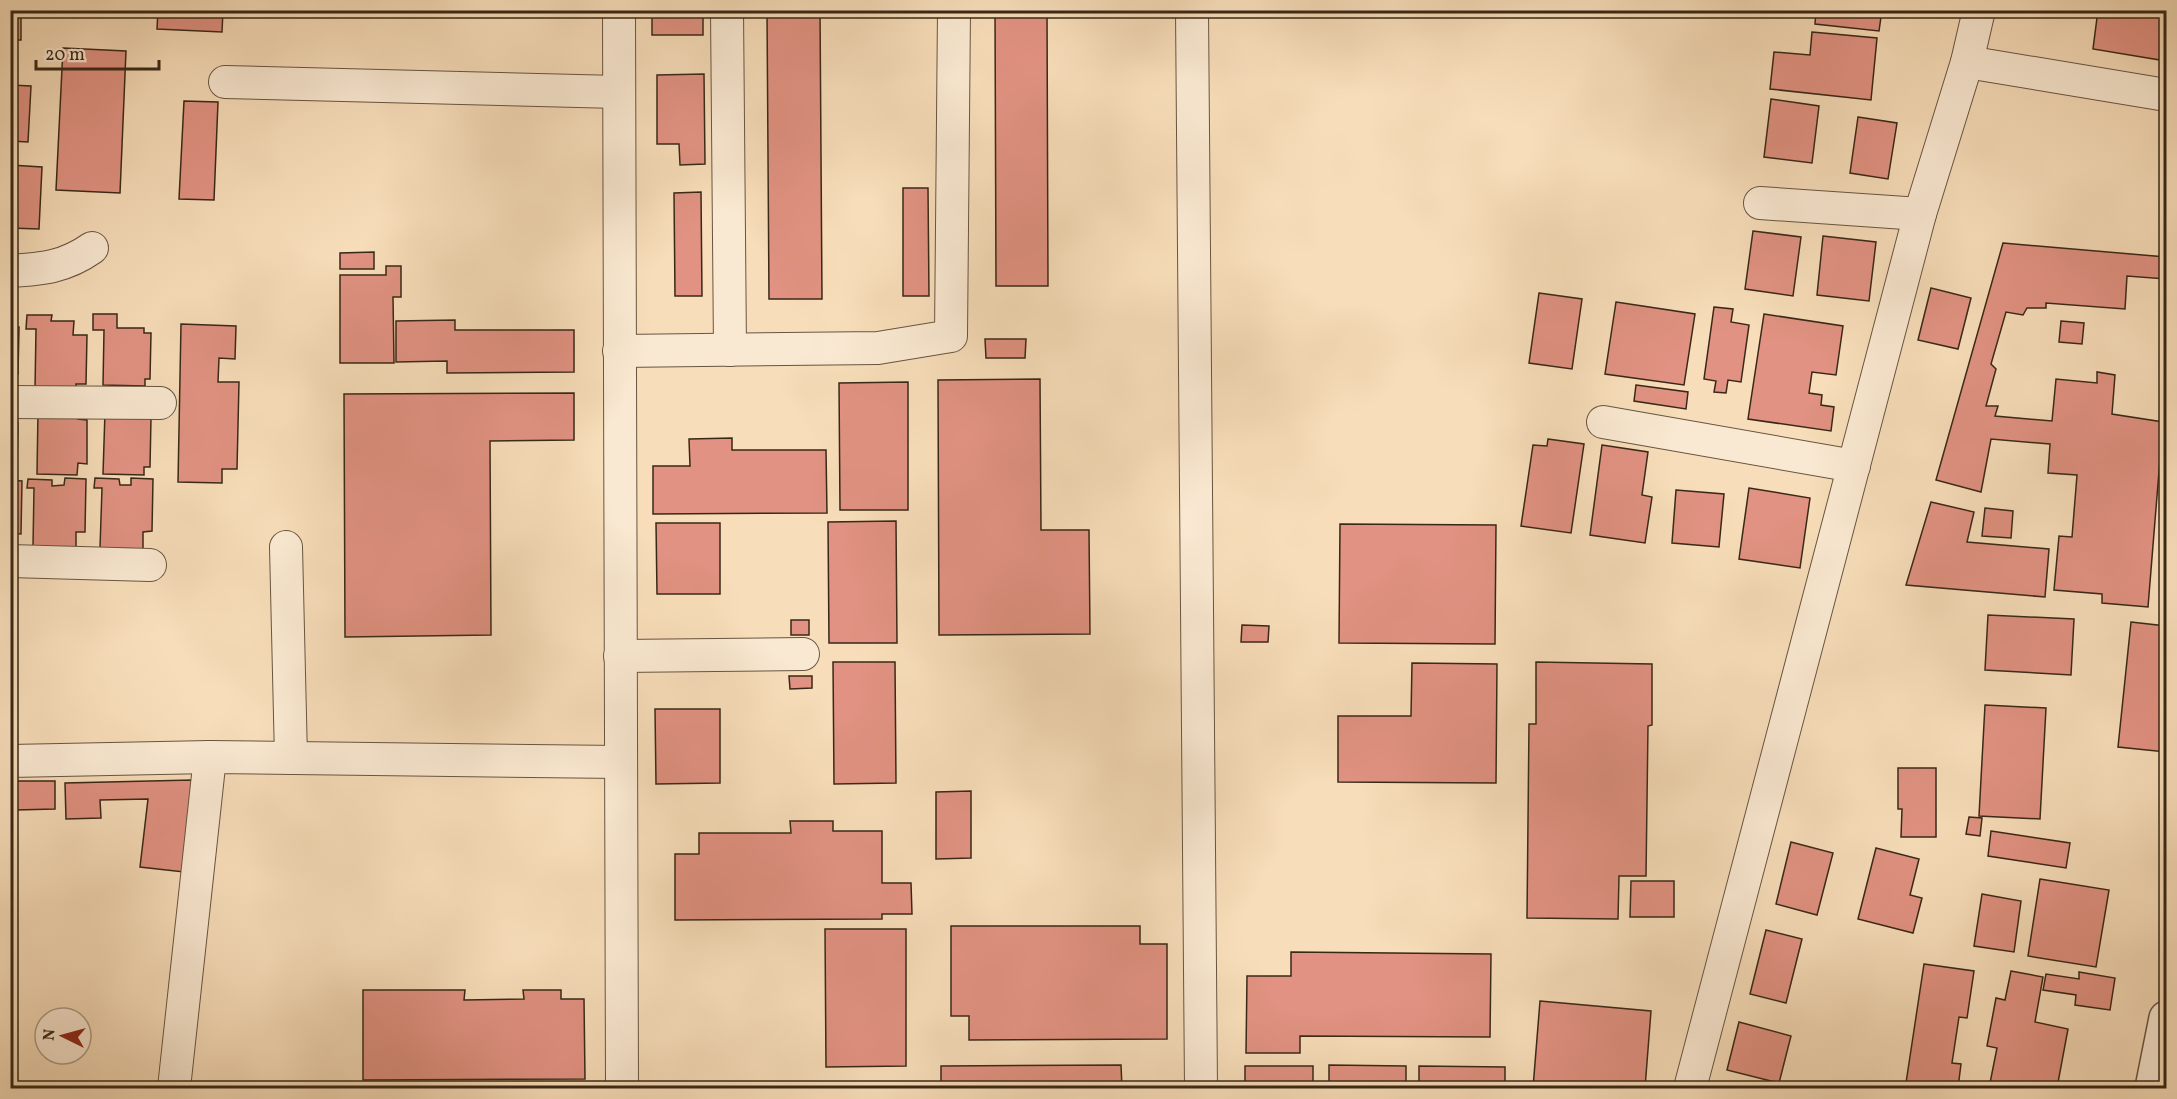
<svg xmlns="http://www.w3.org/2000/svg" width="2177" height="1099" viewBox="0 0 2177 1099" font-family="Vollkorn,serif">
  <style>
    .building { fill: #e19282; stroke: #392817; stroke-width: 1.5 }
    .lines { fill: none; stroke-linecap: round; stroke-linejoin: round }
    .minor-casing { stroke: #685540; stroke-width: 34 }
    .tertiary-casing { stroke: #685540; stroke-width: 36 }
    .minor { stroke: #fae9d2; stroke-width: 32 }
    .tertiary { stroke: #fae9d2; stroke-width: 33 }
  </style>
  <rect width="100%" height="100%" fill="#f7ddb9"/>
  <filter id="stains"><feTurbulence type="fractalNoise" baseFrequency=".00333" numOctaves="4"/><feColorMatrix values="0 0 0 0 .2 0 0 0 0 .09 0 0 0 0 .02 0 0 0 .5 -.17"/></filter>
  <radialGradient id="worn" r=".72"><stop offset=".6" stop-color="#630" stop-opacity="0"/><stop offset="1" stop-color="#630" stop-opacity=".3"/></radialGradient>
  <g class="building">
    <rect x="10" y="10" width="11" height="30"/>
    <path d="M 158,10 L 223,10 L 222,32 L 157,29 Z"/>
    <rect x="652" y="10" width="51" height="25"/>
    <path d="M 767,10 L 820,10 L 822,299 L 769,299 Z"/>
    <path d="M 995,10 L 1047,10 L 1048,286 L 996,286 Z"/>
    <path d="M 1816,10 L 1882,10 L 1879,31 L 1815,24 Z"/>
    <path d="M 2098,10 L 2166,10 L 2166,61 L 2093,49 Z"/>
    <path d="M 1812,32 L 1877,38 L 1871,100 L 1770,89 L 1774,52 L 1810,55 Z"/>
    <path d="M 63,48 L 126,51 L 120,193 L 56,190 Z"/>
    <path d="M 704,74 L 705,164 L 680,165 L 679,144 L 657,144 L 657,75 Z"/>
    <path d="M 10,85 L 31,86 L 28,142 L 10,141 Z"/>
    <path d="M 1771,99 L 1819,106 L 1812,163 L 1764,157 Z"/>
    <path d="M 184,101 L 218,102 L 214,200 L 179,199 Z"/>
    <path d="M 1858,117 L 1897,123 L 1888,179 L 1850,173 Z"/>
    <path d="M 10,165 L 42,167 L 39,229 L 10,228 Z"/>
    <path d="M 903,188 L 928,188 L 929,296 L 903,296 Z"/>
    <path d="M 701,192 L 702,296 L 675,296 L 674,193 Z"/>
    <path d="M 1753,231 L 1801,237 L 1793,296 L 1745,289 Z"/>
    <path d="M 1823,236 L 1876,242 L 1869,301 L 1817,295 Z"/>
    <path d="M 2003,243 L 2166,257 L 2166,279 L 2127,276 L 2125,309 L 2046,303 L 2046,308 L 2027,308 L 2023,315 L 2006,312 L 1991,364 L 1996,369 L 1986,406 L 1998,406 L 1995,416 L 2052,421 L 2056,379 L 2097,383 L 2097,372 L 2115,375 L 2112,414 L 2163,422 L 2148,607 L 2102,603 L 2102,594 L 2054,590 L 2059,536 L 2072,537 L 2077,475 L 2048,473 L 2050,444 L 1991,439 L 1981,492 L 1936,480 Z"/>
    <path d="M 374,252 L 374,269 L 340,269 L 340,253 Z"/>
    <path d="M 386,266 L 401,266 L 401,297 L 393,297 L 394,363 L 340,363 L 340,275 L 386,275 Z"/>
    <path d="M 1931,288 L 1971,298 L 1958,349 L 1918,340 Z"/>
    <path d="M 1539,293 L 1582,299 L 1572,369 L 1529,363 Z"/>
    <path d="M 1616,302 L 1695,314 L 1684,385 L 1605,374 Z"/>
    <path d="M 1714,307 L 1733,309 L 1731,322 L 1749,325 L 1741,382 L 1728,380 L 1726,393 L 1714,392 L 1716,381 L 1704,379 Z"/>
    <path d="M 93,314 L 117,314 L 117,328 L 144,328 L 144,333 L 151,333 L 150,379 L 145,379 L 145,386 L 103,385 L 104,330 L 93,330 Z"/>
    <path d="M 1764,314 L 1843,326 L 1836,375 L 1812,372 L 1809,393 L 1822,395 L 1821,405 L 1834,407 L 1831,431 L 1748,419 Z"/>
    <path d="M 27,315 L 52,315 L 51,321 L 74,321 L 73,335 L 87,335 L 86,384 L 76,384 L 76,390 L 35,389 L 36,329 L 26,329 Z"/>
    <path d="M 455,320 L 455,330 L 574,330 L 574,372 L 447,373 L 447,361 L 396,362 L 396,321 Z"/>
    <path d="M 2061,321 L 2084,323 L 2082,344 L 2059,342 Z"/>
    <path d="M 181,324 L 236,326 L 235,359 L 219,358 L 218,382 L 239,382 L 237,469 L 222,469 L 222,483 L 178,482 Z"/>
    <path d="M 10,327 L 19,327 L 18,374 L 11,374 L 11,388 L 10,388 Z"/>
    <path d="M 985,339 L 1026,339 L 1025,358 L 986,358 Z"/>
    <path d="M 1040,379 L 1041,530 L 1089,530 L 1090,634 L 939,635 L 938,380 Z"/>
    <path d="M 908,382 L 908,510 L 840,510 L 839,383 Z"/>
    <path d="M 1636,385 L 1688,392 L 1686,409 L 1634,401 Z"/>
    <path d="M 574,393 L 574,440 L 490,441 L 491,635 L 345,637 L 344,394 Z"/>
    <path d="M 38,412 L 79,413 L 78,419 L 87,420 L 87,464 L 78,463 L 77,475 L 37,474 Z"/>
    <path d="M 105,412 L 151,418 L 150,467 L 144,467 L 144,475 L 103,474 Z"/>
    <path d="M 10,415 L 11,423 L 18,423 L 17,465 L 13,465 L 12,474 L 10,474 Z"/>
    <path d="M 732,438 L 732,450 L 826,450 L 827,513 L 653,514 L 653,466 L 690,466 L 689,439 Z"/>
    <path d="M 1548,439 L 1584,444 L 1571,533 L 1521,526 L 1533,445 L 1547,446 Z"/>
    <path d="M 1602,445 L 1648,452 L 1642,495 L 1652,497 L 1645,543 L 1590,535 Z"/>
    <path d="M 65,478 L 86,479 L 85,532 L 76,532 L 76,548 L 33,547 L 34,488 L 27,488 L 28,479 L 52,480 L 52,486 L 64,485 Z"/>
    <path d="M 95,478 L 119,479 L 120,485 L 131,485 L 131,478 L 153,479 L 152,531 L 143,532 L 143,549 L 100,548 L 102,488 L 94,488 Z"/>
    <path d="M 10,480 L 22,481 L 21,534 L 12,533 L 12,550 Z"/>
    <path d="M 1749,488 L 1810,498 L 1800,568 L 1739,559 Z"/>
    <path d="M 1676,490 L 1724,494 L 1719,547 L 1672,543 Z"/>
    <path d="M 1931,502 L 1974,512 L 1967,542 L 2049,549 L 2045,597 L 1906,585 Z"/>
    <path d="M 1985,508 L 2013,511 L 2011,538 L 1982,536 Z"/>
    <path d="M 896,521 L 897,643 L 829,643 L 828,522 Z"/>
    <path d="M 656,523 L 720,523 L 720,594 L 657,594 Z"/>
    <path d="M 1340,524 L 1496,525 L 1495,644 L 1339,643 Z"/>
    <path d="M 1988,615 L 2074,619 L 2071,675 L 1985,670 Z"/>
    <rect x="791" y="620" width="18" height="15"/>
    <path d="M 2131,622 L 2166,626 L 2166,752 L 2118,747 Z"/>
    <path d="M 1242,625 L 1269,626 L 1268,642 L 1241,642 Z"/>
    <path d="M 833,662 L 895,662 L 896,783 L 834,784 Z"/>
    <path d="M 1536,662 L 1652,664 L 1652,725 L 1648,726 L 1646,876 L 1619,876 L 1618,919 L 1527,918 L 1529,724 L 1536,724 Z"/>
    <path d="M 1412,663 L 1497,664 L 1496,783 L 1338,782 L 1338,716 L 1411,716 Z"/>
    <path d="M 789,676 L 812,676 L 812,688 L 790,689 Z"/>
    <path d="M 1985,705 L 2046,708 L 2040,819 L 1979,816 Z"/>
    <path d="M 655,709 L 720,709 L 720,783 L 656,784 Z"/>
    <path d="M 1898,768 L 1936,768 L 1936,837 L 1901,837 L 1902,809 L 1898,809 Z"/>
    <path d="M 192,780 L 184,872 L 140,867 L 148,799 L 100,800 L 101,818 L 66,819 L 65,783 Z"/>
    <path d="M 10,781 L 55,781 L 55,809 L 15,810 L 16,853 L 10,853 Z"/>
    <path d="M 971,791 L 971,858 L 936,859 L 936,792 Z"/>
    <path d="M 1969,817 L 1982,818 L 1980,836 L 1966,834 Z"/>
    <path d="M 790,821 L 833,821 L 833,831 L 882,831 L 882,883 L 911,883 L 912,914 L 882,914 L 882,919 L 675,920 L 675,854 L 699,854 L 699,833 L 791,833 Z"/>
    <path d="M 1991,831 L 2070,843 L 2066,868 L 1988,856 Z"/>
    <path d="M 1791,842 L 1833,853 L 1817,915 L 1776,904 Z"/>
    <path d="M 1876,848 L 1919,859 L 1910,895 L 1922,898 L 1913,933 L 1858,919 Z"/>
    <path d="M 2040,879 L 2109,890 L 2096,967 L 2028,956 Z"/>
    <path d="M 1631,881 L 1674,881 L 1674,917 L 1630,917 Z"/>
    <path d="M 1982,894 L 2021,901 L 2014,952 L 1974,946 Z"/>
    <path d="M 951,926 L 1140,926 L 1140,944 L 1167,944 L 1167,1039 L 969,1040 L 969,1016 L 951,1016 Z"/>
    <path d="M 825,929 L 906,929 L 906,1066 L 826,1067 Z"/>
    <path d="M 1766,930 L 1802,939 L 1786,1003 L 1750,994 Z"/>
    <path d="M 1291,952 L 1491,954 L 1490,1037 L 1300,1036 L 1300,1053 L 1246,1053 L 1247,976 L 1291,976 Z"/>
    <path d="M 1924,964 L 1974,971 L 1967,1018 L 1959,1017 L 1952,1063 L 1961,1064 L 1958,1088 L 1917,1088 L 1917,1084 L 1906,1083 Z"/>
    <path d="M 2011,971 L 2043,977 L 2035,1022 L 2068,1029 L 2057,1088 L 1989,1088 L 1997,1048 L 1987,1046 L 1996,998 L 2005,1000 Z"/>
    <path d="M 2079,972 L 2115,978 L 2110,1010 L 2075,1005 L 2076,995 L 2043,990 L 2046,974 L 2079,979 Z"/>
    <path d="M 363,990 L 465,990 L 464,1000 L 524,999 L 523,990 L 561,990 L 561,999 L 584,999 L 585,1079 L 363,1080 Z"/>
    <path d="M 1540,1001 L 1651,1011 L 1645,1088 L 1533,1088 Z"/>
    <path d="M 1739,1022 L 1791,1036 L 1779,1083 L 1727,1070 Z"/>
    <path d="M 1121,1065 L 1122,1088 L 941,1088 L 941,1066 Z"/>
    <path d="M 1329,1065 L 1406,1066 L 1406,1088 L 1329,1088 Z"/>
    <rect x="1245" y="1066" width="68" height="22"/>
    <path d="M 1419,1066 L 1505,1067 L 1505,1088 L 1419,1088 Z"/>
    <path d="M 706,1083 L 739,1083 L 740,1088 L 706,1088 Z"/>
  </g>
  <g class="lines">
    <defs>
      <g id="minor">
        <path d="M 619,10 L 622,1088"/>
        <path d="M 727,10 L 730,350"/>
        <path d="M 1192,10 L 1201,1088"/>
        <path d="M 1967,62 L 2166,95"/>
        <path d="M 225,82 L 618,92"/>
        <path d="M 1760,203 L 1920,214"/>
        <path d="M 10,271 C 43,269 65,267 92,248"/>
        <path d="M 619,351 L 878,348 L 951,336 L 954,10"/>
        <path d="M 10,402 L 160,403"/>
        <path d="M 1603,422 L 1854,466"/>
        <path d="M 286,547 L 291,758"/>
        <path d="M 10,561 L 150,565"/>
        <path d="M 620,656 L 803,654"/>
        <path d="M 10,761 L 210,757 L 620,762"/>
        <path d="M 174,1088 L 210,757"/>
        <path d="M 1690,1088 L 1920,214 L 1967,62 L 1979,10"/>
      </g>
      <path id="tertiary" d="M 2152,1088 L 2166,1018"/>
    </defs>
    <use href="#minor" class="minor-casing"/>
    <use href="#tertiary" class="tertiary-casing"/>
    <use href="#minor" class="minor"/>
    <use href="#tertiary" class="tertiary"/>
  </g>
  <rect width="2177" height="1099" fill="none" stroke="#f7ddb9" stroke-width="36"/>
  <rect x="12" y="12" width="2153" height="1075" fill="none" stroke="#392817" stroke-width="3"/>
  <rect x="18" y="18" width="2141" height="1063" fill="none" stroke="#392817" stroke-width="1.5"/>
  <g transform="translate(63 1036) rotate(275)"><circle r="28" fill="#fae9d2" stroke="#ad9c87" stroke-width="1.5"/>
  <path d="M0-4.5L10 22L0 15L-10 22Z" fill="#8f2418"/>
  <text y="-9" font-size="16" font-weight="bold" text-anchor="middle" fill="#392817">N</text>
  </g>
  <path d="M36 60v9h123v-9" fill="none" stroke="#392817" stroke-width="3"/>
  <text x="45" y="60" font-size="18" fill="#392817" stroke="#fae9d2" stroke-width="4.5" paint-order="stroke">20 m</text>
  <rect width="100%" height="100%" filter="url(#stains)"/>
  <rect width="100%" height="100%" fill="url(#worn)"/>
</svg>
